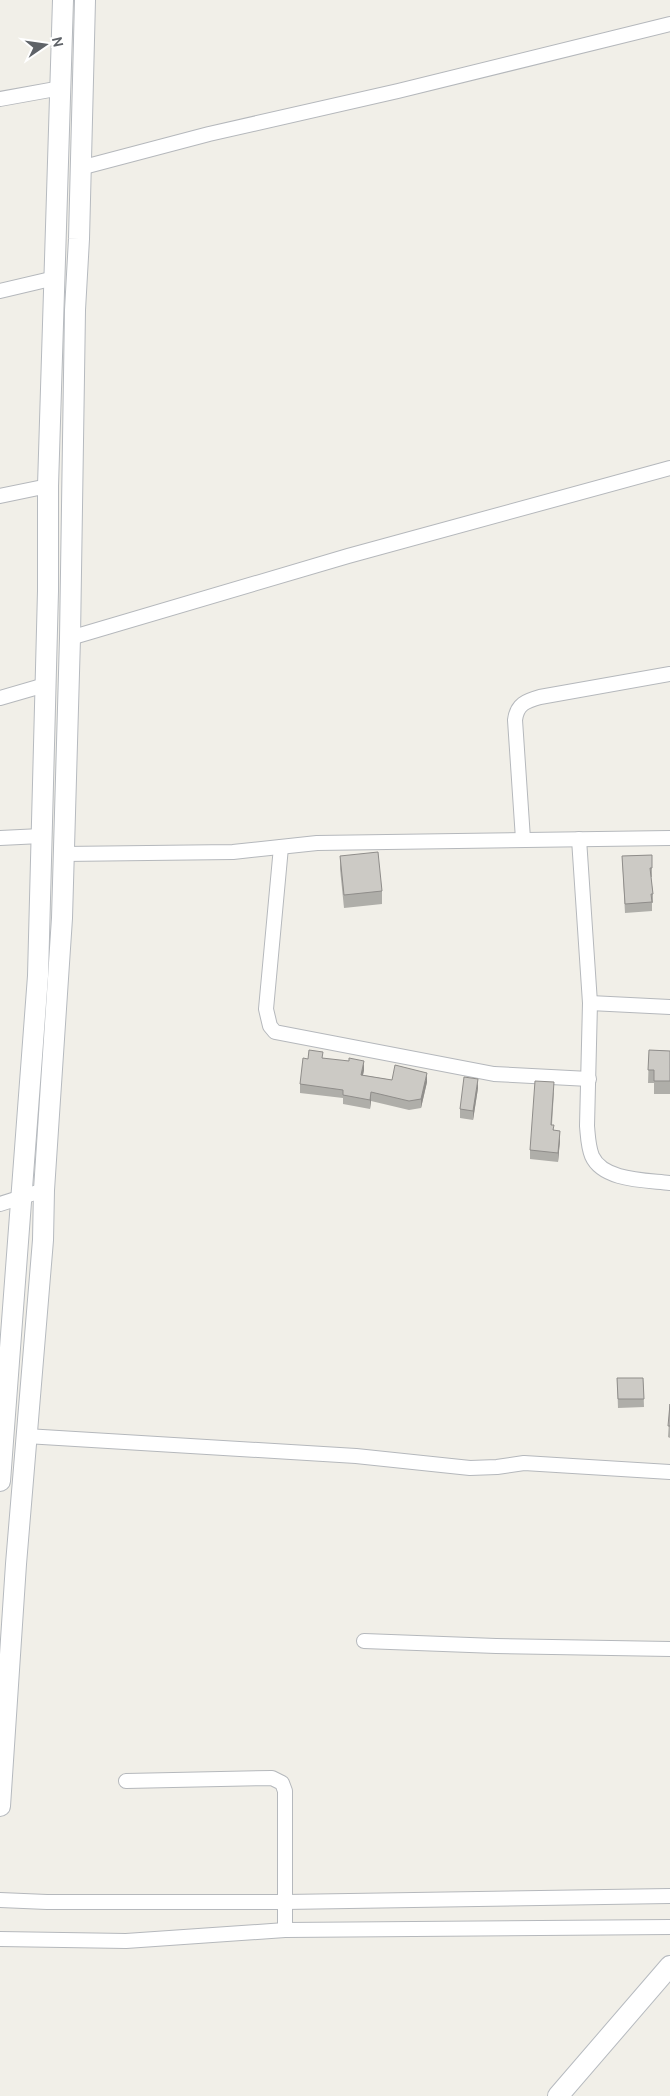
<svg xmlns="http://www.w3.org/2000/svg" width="670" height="2096" viewBox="0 0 670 2096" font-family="Cabin,sans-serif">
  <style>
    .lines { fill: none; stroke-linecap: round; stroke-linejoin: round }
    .street-casing { stroke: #b5b8bc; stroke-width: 16 }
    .secondary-casing { stroke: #b6babf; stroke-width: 22 }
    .street { stroke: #fff; stroke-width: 14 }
    .secondary { stroke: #fff; stroke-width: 20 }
    .wall { fill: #afaea9 }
    .shaded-wall { fill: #8f8d8a }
    .building { fill: #cccac5; stroke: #8f8d8a }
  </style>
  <rect width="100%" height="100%" fill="#f1efe8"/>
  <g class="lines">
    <defs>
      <g id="street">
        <path d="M 0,99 L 61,88"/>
        <path d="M 80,168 L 209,134 L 398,91 L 670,24"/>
        <path d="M 0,291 L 55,278"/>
        <path d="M 0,496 L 48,486"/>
        <path d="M 70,638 L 348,556 L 670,468"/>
        <path d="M 0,698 L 45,685"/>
        <path d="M 0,838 L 41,836"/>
        <path d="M 523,839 L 515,720 C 517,704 526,701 540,697 L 670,674"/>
        <path d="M 579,839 L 590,1003 L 587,1126 C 588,1136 588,1146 592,1156 C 603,1181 646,1180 670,1183"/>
        <path d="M 281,847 L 266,1009 L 270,1026 L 275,1032 L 494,1074 L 589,1079"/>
        <path d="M 63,854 L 233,852 L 317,843 L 670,838"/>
        <path d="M 590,1003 L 670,1007"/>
        <path d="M 0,1204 L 44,1190"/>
        <path d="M 26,1436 L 356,1456 L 470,1468 L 497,1467 L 524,1463 L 670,1472"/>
        <path d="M 364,1641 L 496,1646 L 670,1649"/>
        <path d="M 126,1781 L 272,1778 L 282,1783 L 285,1791 L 285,1930"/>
        <path d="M 0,1900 L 47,1902 L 285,1902 L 670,1896"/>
        <path d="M 0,1939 L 126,1941 L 285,1930 L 670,1927"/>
      </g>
      <g id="secondary">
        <path d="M 0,1481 L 38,976 L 48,591 L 48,486 L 63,0"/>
        <path d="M 0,1806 L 16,1564 L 43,1240 L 44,1190 L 62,918 L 70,638 L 75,310 L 79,239 L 85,0"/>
        <path d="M 558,2096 L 670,1966"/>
      </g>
    </defs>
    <use href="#street" class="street-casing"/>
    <use href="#secondary" class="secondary-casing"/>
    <use href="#street" class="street"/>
    <use href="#secondary" class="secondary"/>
  </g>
  <g class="wall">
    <path d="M 652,855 L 652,877 L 651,877 L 653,894 L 653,903 L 652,903 L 652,911 L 625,913 L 622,856 Z"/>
    <path d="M 340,856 L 382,891 L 382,904 L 344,908 L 340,869 Z"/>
    <path d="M 649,1050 L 670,1051 L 670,1094 L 654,1094 L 654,1083 L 648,1083 Z"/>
    <path d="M 323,1058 L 364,1070 L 363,1075 L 392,1080 L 427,1082 L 421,1108 L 409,1110 L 371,1101 L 370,1109 L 343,1104 L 343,1098 L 300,1093 L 300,1084 L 308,1059 Z"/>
    <path d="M 478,1088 L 473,1120 L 460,1118 L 460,1109 Z"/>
    <path d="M 554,1091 L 552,1125 L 554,1131 L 560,1140 L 558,1162 L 530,1159 L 530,1150 Z"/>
    <path d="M 617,1378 L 643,1378 L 644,1407 L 618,1408 Z"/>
    <path d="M 670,1404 L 670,1438 L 668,1437 Z"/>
  </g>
  <g class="shaded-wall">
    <path d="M 364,1061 L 364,1070 L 361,1084 L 361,1075 Z"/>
    <path d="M 427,1073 L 427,1082 L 421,1108 L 421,1099 Z"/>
    <path d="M 478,1079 L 478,1088 L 473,1120 L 473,1111 Z"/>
    <path d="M 371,1092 L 371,1101 L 370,1109 L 370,1100 Z"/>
    <path d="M 560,1131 L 560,1140 L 558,1162 L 558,1153 Z"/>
  </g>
  <g class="building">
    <path d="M 378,852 L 382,891 L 344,895 L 340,856 Z"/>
    <path d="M 652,855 L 652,868 L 650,868 L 653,894 L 651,894 L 652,902 L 625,904 L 622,856 Z"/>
    <path d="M 309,1050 L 323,1052 L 322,1058 L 349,1061 L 349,1058 L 364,1061 L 361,1075 L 392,1080 L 395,1065 L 427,1073 L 421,1099 L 409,1101 L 371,1092 L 370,1100 L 343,1095 L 343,1090 L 300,1084 L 303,1058 L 308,1059 Z"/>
    <path d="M 649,1050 L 670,1051 L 670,1081 L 654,1081 L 654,1070 L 648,1070 Z"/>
    <path d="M 464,1077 L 478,1079 L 473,1111 L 460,1109 Z"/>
    <path d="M 535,1081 L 554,1082 L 551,1125 L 554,1125 L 553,1130 L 560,1131 L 558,1153 L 530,1150 Z"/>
    <path d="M 617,1378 L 643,1378 L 644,1399 L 618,1399 Z"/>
    <path d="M 670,1404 L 670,1426 L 668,1426 Z"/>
  </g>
  <g transform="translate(45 45) rotate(77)" stroke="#ffffff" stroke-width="4" paint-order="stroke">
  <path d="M0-4L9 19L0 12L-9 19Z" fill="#5f6368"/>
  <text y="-8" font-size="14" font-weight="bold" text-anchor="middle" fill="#5f6368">N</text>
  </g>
</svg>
